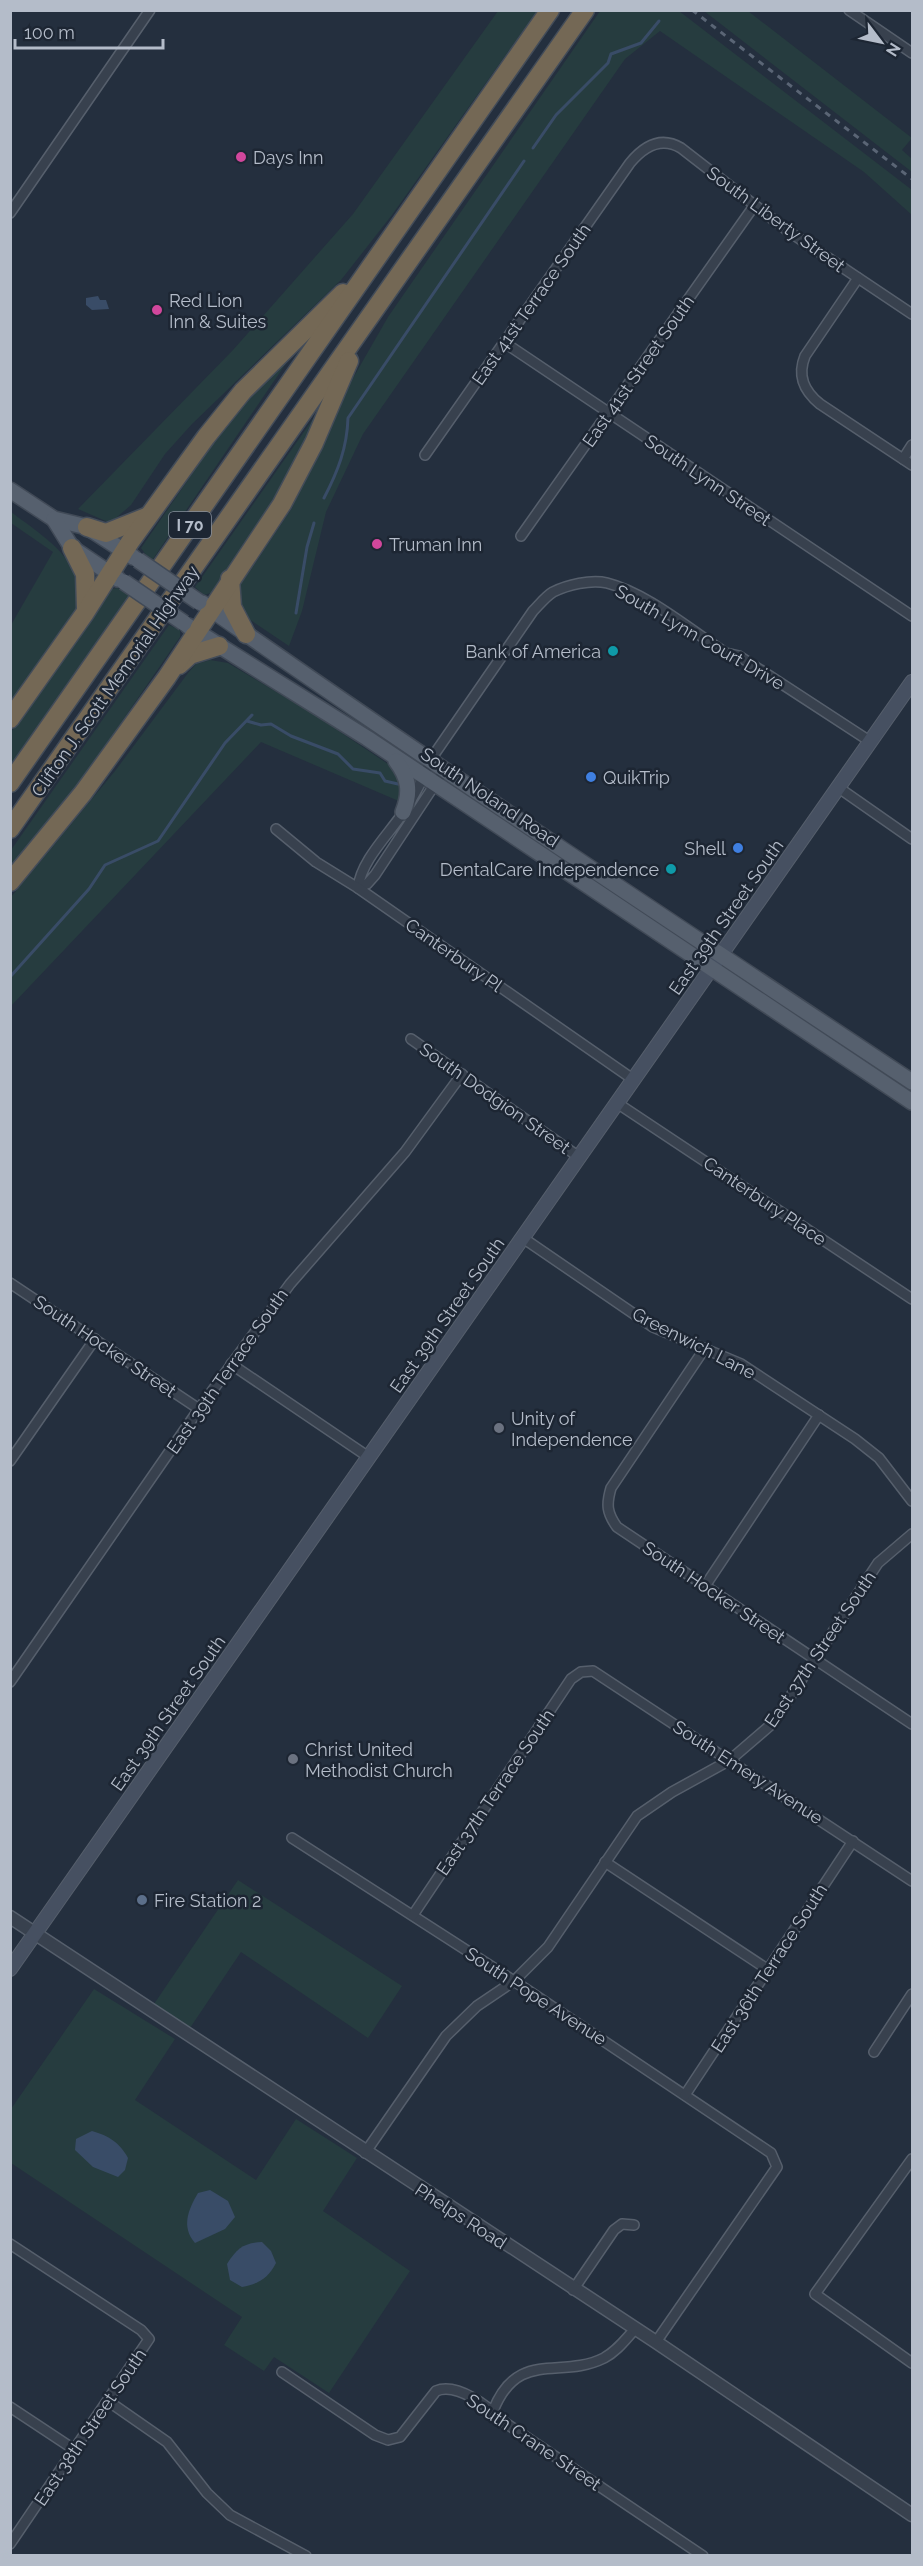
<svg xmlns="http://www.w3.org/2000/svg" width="923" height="2566" viewBox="0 0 923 2566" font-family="Raleway,sans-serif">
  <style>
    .green { fill: #263c3f }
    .water { fill: #394c67 }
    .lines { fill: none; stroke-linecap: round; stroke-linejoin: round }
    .stream { stroke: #394c67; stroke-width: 3 }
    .minor-casing { stroke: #565f6c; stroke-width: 12 }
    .tertiary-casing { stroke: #565f6c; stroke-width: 15 }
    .secondary-casing { stroke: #565f6c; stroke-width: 16 }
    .primary-casing { stroke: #414a57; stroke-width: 18 }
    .motorway-casing { stroke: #434c59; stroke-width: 21 }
    .minor { stroke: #38414e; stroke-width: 9 }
    .tertiary { stroke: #38414e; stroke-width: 12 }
    .secondary { stroke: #465061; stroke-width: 14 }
    .primary { stroke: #56606e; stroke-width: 15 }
    .motorway { stroke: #746855; stroke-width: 18 }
    .rail { stroke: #5a6575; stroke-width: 3; stroke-dasharray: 6 6; stroke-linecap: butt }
    .primary-bridge-casing { stroke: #414a57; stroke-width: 18; stroke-linecap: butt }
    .primary-bridge { stroke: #56606e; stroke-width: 15 }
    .hotel-dot { fill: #d1479c; stroke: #1d2633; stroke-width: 2 }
    .culture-dot { fill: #0f9aa8; stroke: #1d2633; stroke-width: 2 }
    .shop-dot { fill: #3f7fe0; stroke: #1d2633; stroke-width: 2 }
    .worship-dot { fill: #6b7280; stroke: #1d2633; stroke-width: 2 }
    .service-dot { fill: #5c6f8a; stroke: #1d2633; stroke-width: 2 }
    .labels { text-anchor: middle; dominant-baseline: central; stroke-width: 5; stroke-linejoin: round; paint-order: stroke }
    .shield { fill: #1d2633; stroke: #878f9c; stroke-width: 1.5 }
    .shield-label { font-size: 16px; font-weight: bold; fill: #b4bcc9 }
    .poi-label { font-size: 18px; fill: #b4bcc9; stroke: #1d2633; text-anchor: start }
    .street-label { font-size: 18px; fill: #b4bcc9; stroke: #1d2633 }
  </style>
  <rect width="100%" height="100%" fill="#242f3e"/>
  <g class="green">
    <path d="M 498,11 L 537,11 L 392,215 L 341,280 L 192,424 L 165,454 L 131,505 L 116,518 L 108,522 L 78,509 L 233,350 L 353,214 Z"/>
    <path d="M 600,11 L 679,11 L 912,190 L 912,215 L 864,172 L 660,31 L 625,59 L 363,434 L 326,512 L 302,611 L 289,646 L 246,617 C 238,606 237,596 241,584 L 292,508 L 341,399 L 388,317 Z"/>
    <path d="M 704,11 L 748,11 L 912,138 L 902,150 L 912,159 L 912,172 Z"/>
    <path d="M 306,334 L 151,562 L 141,548 L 241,403 Z"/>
    <path d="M 322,406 L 285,485 L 211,593 L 204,595 L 195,587 Z"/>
    <path d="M 11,512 C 44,537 95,566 74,616 L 11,706 L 11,625 L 53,552 L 11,523 Z"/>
    <path d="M 118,588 L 129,595 L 11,764 L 11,732 L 111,589 Z"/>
    <path d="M 169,625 L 180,630 L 180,637 L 41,839 L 11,875 L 11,850 Z"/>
    <path d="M 210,660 L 228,663 L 315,715 L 388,764 L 402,781 L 401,802 L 261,742 L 11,1006 L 11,897 L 115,771 L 188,673 L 196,664 Z"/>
    <path d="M 238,1880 L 402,1986 L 368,2038 L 241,1952 L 190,2028 L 154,2004 Z"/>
    <path d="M 94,1989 L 175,2039 L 135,2100 L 256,2180 L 296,2119 L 357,2158 L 323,2211 L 410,2271 L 329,2393 L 274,2357 L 264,2371 L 224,2345 L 242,2317 L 11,2163 L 11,2109 Z"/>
  </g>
  <g class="water">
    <path d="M 98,296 L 100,300 L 106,300 L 109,309 L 92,310 L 86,305 L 86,298 Z"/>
    <path d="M 92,2131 C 109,2136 119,2142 128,2158 L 125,2170 L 118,2177 L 93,2167 L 75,2150 L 76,2139 Z"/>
    <path d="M 210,2190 L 228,2201 L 235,2217 L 225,2229 L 195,2243 C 181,2227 188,2210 198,2193 Z"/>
    <path d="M 262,2242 L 271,2251 L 276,2263 C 268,2278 259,2284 242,2287 L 230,2280 L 227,2264 C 237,2248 244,2243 262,2242 Z"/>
  </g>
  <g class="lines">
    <g class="stream">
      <path d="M 533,148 L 556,115 L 608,63 L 611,54 L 641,43 L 659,21"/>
      <path d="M 324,498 C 338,471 347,448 348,418 L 524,161"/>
      <path d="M 296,613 L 307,547 L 314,523"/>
      <path d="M 247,721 L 261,725 L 271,724 L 291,736 L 338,754 L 353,769 L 380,773 L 385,781 L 398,784"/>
      <path d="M 10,977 L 89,889 L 105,865 L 158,841 L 225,743 L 252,715"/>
    </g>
    <defs>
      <g id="minor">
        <path d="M 849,10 L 912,53"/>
        <path d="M 10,213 L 150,10"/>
        <path d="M 858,278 L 805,356 C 797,376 804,391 820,404 L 912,465"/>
        <path d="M 505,343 L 912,616"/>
        <path d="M 425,455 L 630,163 C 644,146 661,136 681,148 L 788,231 L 912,314"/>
        <path d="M 903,459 L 912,445"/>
        <path d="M 521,536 L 754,206"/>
        <path d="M 445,769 L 375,875 L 367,884 L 358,888 C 361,861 388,835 403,813 C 414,796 424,778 431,759 L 533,611 C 539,605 546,596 553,592 C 567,585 591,579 607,583 C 647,593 690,630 726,653 L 739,656 L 871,742"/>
        <path d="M 839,788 L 912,839"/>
        <path d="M 276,829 L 316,862 L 358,888 L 634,1080"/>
        <path d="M 411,1039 L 579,1157"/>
        <path d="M 617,1103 L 912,1299"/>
        <path d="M 523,1238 L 653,1327 L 741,1364 L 855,1439 L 879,1458 L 912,1501"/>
        <path d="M 10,1283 L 199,1409"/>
        <path d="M 705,1348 L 611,1488 C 606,1505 607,1513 617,1527 L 912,1724"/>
        <path d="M 231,1364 L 370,1458"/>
        <path d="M 10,1461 L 95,1339"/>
        <path d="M 705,1586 L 819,1415"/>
        <path d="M 10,1682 L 199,1409 L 290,1284 L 405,1152 L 462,1074"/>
        <path d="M 292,1838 L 514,1981 L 771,2153 L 777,2167 L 656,2342"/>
        <path d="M 605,1862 L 767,1969"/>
        <path d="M 413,1915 L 571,1679 L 581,1672 L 593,1671 L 912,1881"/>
        <path d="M 874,2052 L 912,1994"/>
        <path d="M 685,2095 L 853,1841"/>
        <path d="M 365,2153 L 446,2036 L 477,2006 L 514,1981 L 548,1947 L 637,1816 L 672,1792 L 730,1760 L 773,1723 L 878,1563 L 912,1534"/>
        <path d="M 912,2159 L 815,2294 L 912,2363"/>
        <path d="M 10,2244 L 141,2330 L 149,2339 L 10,2544"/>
        <path d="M 573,2290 L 614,2230 L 622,2224 L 634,2225"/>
        <path d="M 282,2372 L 375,2435 L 388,2440 L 400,2437 L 436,2391 C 457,2382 489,2407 504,2422 L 703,2556"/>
        <path d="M 108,2401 L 167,2442 L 207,2493 L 230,2515 L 306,2556"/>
        <path d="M 10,2407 L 75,2450"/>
        <path d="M 493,2411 C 518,2348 560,2380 604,2358 C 617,2351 625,2340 635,2329"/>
      </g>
      <path id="tertiary" d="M 10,1917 L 656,2342 L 912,2515"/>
      <path id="secondary" d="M 10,1969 L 912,682"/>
      <g id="primary">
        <path d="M 10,490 L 54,519 L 87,527 L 133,557"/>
        <path d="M 54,519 L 72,548 L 118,579"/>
        <path d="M 202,603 C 436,767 674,924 912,1082"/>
        <path d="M 188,626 L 367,738 L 912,1102"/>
        <path d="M 396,761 C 409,778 411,792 403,812"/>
      </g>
      <g id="motorway">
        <path d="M 87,527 L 106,533 L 146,517"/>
        <path d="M 72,548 L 85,574 L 86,609"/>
        <path d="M 230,579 L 232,607 L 246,634"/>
        <path d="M 179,665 L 190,655 L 219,646"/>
        <path d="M 10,719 L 85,613 L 130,542 L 206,437 L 243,391 L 343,293"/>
        <path d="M 10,783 L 550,10"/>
        <path d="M 10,829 L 585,10"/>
        <path d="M 10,882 L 83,793 L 167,677 L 282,504 L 314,443 L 349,361"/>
      </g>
    </defs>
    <use href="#minor" class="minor-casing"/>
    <use href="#tertiary" class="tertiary-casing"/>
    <use href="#secondary" class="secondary-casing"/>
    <use href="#primary" class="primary-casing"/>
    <use href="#motorway" class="motorway-casing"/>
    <use href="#minor" class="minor"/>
    <use href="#tertiary" class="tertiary"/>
    <use href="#secondary" class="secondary"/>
    <use href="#primary" class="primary"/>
    <use href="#motorway" class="motorway"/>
    <path class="rail" d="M 692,10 L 912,179"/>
    <defs>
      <g id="primary-bridge">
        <path d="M 138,560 L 199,602"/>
        <path d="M 124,582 L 184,623"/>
      </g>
    </defs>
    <use href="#primary-bridge" class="primary-bridge-casing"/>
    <use href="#primary-bridge" class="primary-bridge"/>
  </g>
  <g class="hotel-dot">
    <circle cx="241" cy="157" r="6"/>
    <circle cx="157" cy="310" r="6"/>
    <circle cx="377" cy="544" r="6"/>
  </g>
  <g class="culture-dot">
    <circle cx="613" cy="651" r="6"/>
    <circle cx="671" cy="869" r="6"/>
  </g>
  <g class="shop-dot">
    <circle cx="591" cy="777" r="6"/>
    <circle cx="738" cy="848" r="6"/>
  </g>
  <g class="worship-dot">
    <circle cx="499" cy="1428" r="6"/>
    <circle cx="293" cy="1759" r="6"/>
  </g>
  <circle class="service-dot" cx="142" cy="1900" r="6"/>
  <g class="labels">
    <rect class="shield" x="169" y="512" width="42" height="26" rx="4.5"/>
    <g class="shield-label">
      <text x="190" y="525">I 70</text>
    </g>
    <g class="poi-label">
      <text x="253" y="157">Days Inn</text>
      <text x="169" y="300">Red Lion<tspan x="169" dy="21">Inn &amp; Suites</tspan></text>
      <text x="389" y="544">Truman Inn</text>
      <text x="601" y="651" text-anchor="end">Bank of America</text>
      <text x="603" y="777">QuikTrip</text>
      <text x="726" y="848" text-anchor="end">Shell</text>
      <text x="659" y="869" text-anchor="end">DentalCare Independence</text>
      <text x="511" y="1418">Unity of<tspan x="511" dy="21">Independence</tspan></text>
      <text x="305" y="1749">Christ United<tspan x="305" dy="21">Methodist Church</tspan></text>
      <text x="154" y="1900">Fire Station 2</text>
    </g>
    <g class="street-label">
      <text transform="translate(776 219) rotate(36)">South Liberty Street</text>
      <text transform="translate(531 304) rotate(-55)">East 41st Terrace South</text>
      <text transform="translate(638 371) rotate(-55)">East 41st Street South</text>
      <text transform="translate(708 480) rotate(34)">South Lynn Street</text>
      <text transform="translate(700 637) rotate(30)">South Lynn Court Drive</text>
      <text transform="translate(115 681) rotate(-55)">Clifton J. Scott Memorial Highway</text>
      <text transform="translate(490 797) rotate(34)">South Noland Road</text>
      <text transform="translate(726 917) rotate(-55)">East 39th Street South</text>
      <text transform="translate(454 955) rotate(35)">Canterbury Pl</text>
      <text transform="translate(495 1098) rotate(35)">South Dodgion Street</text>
      <text transform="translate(765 1201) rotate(34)">Canterbury Place</text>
      <text transform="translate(447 1315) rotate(-55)">East 39th Street South</text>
      <text transform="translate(694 1343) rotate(27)">Greenwich Lane</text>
      <text transform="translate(105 1346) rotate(34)">South Hocker Street</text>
      <text transform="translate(227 1371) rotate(-55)">East 39th Terrace South</text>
      <text transform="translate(714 1592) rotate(34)">South Hocker Street</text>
      <text transform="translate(820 1649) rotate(-56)">East 37th Street South</text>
      <text transform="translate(168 1713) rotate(-55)">East 39th Street South</text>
      <text transform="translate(748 1772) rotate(33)">South Emery Avenue</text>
      <text transform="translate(495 1792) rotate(-56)">East 37th Terrace South</text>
      <text transform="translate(769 1968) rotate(-57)">East 36th Terrace South</text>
      <text transform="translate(536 1996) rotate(33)">South Pope Avenue</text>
      <text transform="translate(461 2216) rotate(33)">Phelps Road</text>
      <text transform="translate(90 2427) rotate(-56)">East 38th Street South</text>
      <text transform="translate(534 2442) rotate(34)">South Crane Street</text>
    </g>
  </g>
  <rect width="923" height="2566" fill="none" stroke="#b4bcc9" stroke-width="24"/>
  <g transform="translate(881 42) rotate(122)" stroke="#1d2633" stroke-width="4.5" paint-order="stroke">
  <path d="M0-4.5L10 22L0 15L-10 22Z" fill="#b4bcc9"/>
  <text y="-9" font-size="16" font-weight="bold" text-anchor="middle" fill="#b4bcc9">N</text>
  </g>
  <path d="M15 39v9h148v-9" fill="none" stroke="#b4bcc9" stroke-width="3"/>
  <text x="24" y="39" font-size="18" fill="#b4bcc9" stroke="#1d2633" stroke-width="4.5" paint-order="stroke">100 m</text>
</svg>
